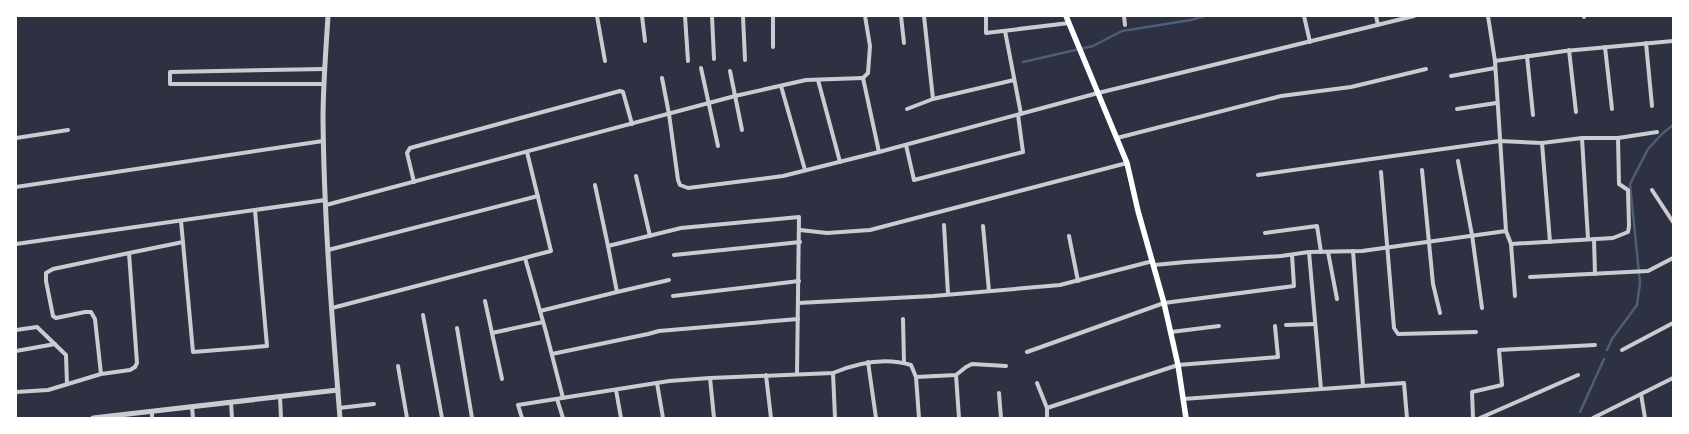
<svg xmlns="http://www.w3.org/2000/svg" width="1689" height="434" viewBox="0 0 1689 434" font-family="'Varela Round',sans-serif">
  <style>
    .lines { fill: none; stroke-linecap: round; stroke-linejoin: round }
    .stream { stroke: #4f5d75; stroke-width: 2.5 }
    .minor { stroke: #caccd0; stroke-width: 4 }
    .tertiary { stroke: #caccd0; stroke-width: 5 }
    .secondary { stroke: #fff; stroke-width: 5.5 }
  </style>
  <rect width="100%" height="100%" fill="#2d3142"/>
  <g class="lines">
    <g class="stream">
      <path d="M 1023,62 L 1093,46 L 1122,31 L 1191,20 L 1205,16"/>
      <path d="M 1607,350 L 1612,339 L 1637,305 L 1640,283 L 1630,184 L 1648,149 L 1662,134 L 1673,125"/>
      <path d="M 1580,412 L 1604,359"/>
    </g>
    <g class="minor">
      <path d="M 597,16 L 605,61"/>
      <path d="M 642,16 L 645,41"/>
      <path d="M 685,16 L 688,61"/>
      <path d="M 712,16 L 714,59"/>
      <path d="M 743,16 L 745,60"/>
      <path d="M 773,16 L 773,47"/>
      <path d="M 901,16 L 904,43"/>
      <path d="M 924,16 L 933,99 L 1014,80"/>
      <path d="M 986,16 L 986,33 L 1069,23"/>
      <path d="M 1124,16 L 1125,25"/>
      <path d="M 1304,16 L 1310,42"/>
      <path d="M 1376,16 L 1378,25"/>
      <path d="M 1488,16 L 1495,61 L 1506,231 L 1511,244 L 1613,238 L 1628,232 L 1629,226 L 1628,190 L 1619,184 L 1618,138"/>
      <path d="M 1584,16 L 1584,17"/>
      <path d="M 1005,31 L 1021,114"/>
      <path d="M 1646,43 L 1652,106"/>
      <path d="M 1605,47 L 1612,109"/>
      <path d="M 1569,50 L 1576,112"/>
      <path d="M 1527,56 L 1533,115"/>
      <path d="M 1495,61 L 1565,51 L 1673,41"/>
      <path d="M 701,68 L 718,146"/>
      <path d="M 730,71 L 742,130"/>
      <path d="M 1451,76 L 1495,68"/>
      <path d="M 662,78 L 669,114 L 678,180 L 680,185 L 688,188 L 783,176 L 879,152 L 1098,93 L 1414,16"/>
      <path d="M 863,78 L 879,152"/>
      <path d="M 863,78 L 868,73 L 870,46 L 865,16"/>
      <path d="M 818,80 L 840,162"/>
      <path d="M 324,84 L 170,84 L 170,72 L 325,69"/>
      <path d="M 781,86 L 805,170"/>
      <path d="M 907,109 L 933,99"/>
      <path d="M 1457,109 L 1496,103"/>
      <path d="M 16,138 L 68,130"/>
      <path d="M 1117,138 L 1281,96 L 1351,87 L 1426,69"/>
      <path d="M 1582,138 L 1588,239"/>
      <path d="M 1542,143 L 1550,242"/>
      <path d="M 906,145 L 914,180 L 1023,152 L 1018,115"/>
      <path d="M 1458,161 L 1472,235 L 1482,308"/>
      <path d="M 1422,170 L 1433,284 L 1440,313"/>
      <path d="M 1381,172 L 1394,328 L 1398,334 L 1476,332"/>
      <path d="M 1258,175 L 1500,141 L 1542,143 L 1582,138 L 1618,138 L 1657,132"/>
      <path d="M 636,176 L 650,236"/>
      <path d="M 414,182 L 407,153 L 410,148 L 620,91 L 623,92 L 632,124"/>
      <path d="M 595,185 L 608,246"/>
      <path d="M 16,187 L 323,141"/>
      <path d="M 1652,190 L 1673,222"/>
      <path d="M 326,205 L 735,96 L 806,80 L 863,78"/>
      <path d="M 181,221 L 193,352 L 267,346 L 255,210"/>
      <path d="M 944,225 L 948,294"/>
      <path d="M 983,226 L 989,291"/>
      <path d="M 800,230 L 827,233 L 870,230 L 1127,163"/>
      <path d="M 1265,233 L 1317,226 L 1321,252"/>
      <path d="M 1069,236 L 1078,281"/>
      <path d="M 1594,239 L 1595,274"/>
      <path d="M 16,244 L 325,200"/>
      <path d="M 1511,244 L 1515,296"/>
      <path d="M 328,250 L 538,196"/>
      <path d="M 1353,251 L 1363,386"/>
      <path d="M 1309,252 L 1321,389"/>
      <path d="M 1328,252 L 1337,299"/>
      <path d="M 129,253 L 183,242"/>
      <path d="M 674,255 L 800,242"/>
      <path d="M 525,258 L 546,332 L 563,398"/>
      <path d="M 1154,265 L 1186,262 L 1281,256 L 1309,252 L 1362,251 L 1506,231"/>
      <path d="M 1530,277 L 1648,271 L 1673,258"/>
      <path d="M 617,292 L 669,280"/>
      <path d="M 673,296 L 799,281"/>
      <path d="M 485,301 L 502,379"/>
      <path d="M 798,303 L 933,296 L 1060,285 L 1153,261"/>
      <path d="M 332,308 L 551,251 L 527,152"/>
      <path d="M 540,311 L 617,292 L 608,246 L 681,228 L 799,217 L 797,374"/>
      <path d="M 423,315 L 442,418"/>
      <path d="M 903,319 L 904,363"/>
      <path d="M 1286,325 L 1315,324"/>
      <path d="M 457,328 L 472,418"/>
      <path d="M 16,330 L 37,327 L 66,355 L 67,384"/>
      <path d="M 1171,332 L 1219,326"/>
      <path d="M 492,333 L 543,322"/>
      <path d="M 1622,350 L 1673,323"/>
      <path d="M 16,351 L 55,344"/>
      <path d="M 1027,352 L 1164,303 L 1294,286 L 1292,255"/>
      <path d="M 552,354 L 648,334 L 659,331 L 798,319"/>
      <path d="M 868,362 L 876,418"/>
      <path d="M 398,366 L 407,418"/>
      <path d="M 833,373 L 835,418"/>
      <path d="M 766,375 L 771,418"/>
      <path d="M 956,375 L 959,418"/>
      <path d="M 916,377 L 956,375 L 966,367 L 972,364 L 1006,366"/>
      <path d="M 710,378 L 714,418"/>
      <path d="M 657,383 L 663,418"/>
      <path d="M 1037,383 L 1047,408 L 1047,418"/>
      <path d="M 616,390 L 621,418"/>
      <path d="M 16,392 L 48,390 L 101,374 L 130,370 L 135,367 L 137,363 L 129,253 L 53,269 L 46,273 L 46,281 L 53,316 L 56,318 L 85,312 L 91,312 L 95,319 L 101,374"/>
      <path d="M 999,393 L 1001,418"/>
      <path d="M 1641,394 L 1645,418"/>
      <path d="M 280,397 L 281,418"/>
      <path d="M 557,399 L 563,418"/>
      <path d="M 1183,399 L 1404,383 L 1407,418"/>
      <path d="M 231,402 L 232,418"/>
      <path d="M 192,407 L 193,418"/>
      <path d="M 339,408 L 374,404"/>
      <path d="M 1047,408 L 1178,365 L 1278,357 L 1275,326"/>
      <path d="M 152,411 L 152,418"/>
      <path d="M 522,418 L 518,405 L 669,381 L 710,378 L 833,373 C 857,363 885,357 911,365 L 916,377 L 919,418"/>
      <path d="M 1473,418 L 1472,392 L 1502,385 L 1499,350 L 1595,345"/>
      <path d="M 1480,418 L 1578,375"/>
      <path d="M 1593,418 L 1673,378"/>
    </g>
    <g class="tertiary">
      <path d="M 328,16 C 326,50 323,85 323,119 C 324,218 332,319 340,418"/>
      <path d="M 93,418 L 338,390"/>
    </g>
    <path class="secondary" d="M 1066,16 L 1127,163 L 1138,211 L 1164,303 L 1178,365 L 1186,418"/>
  </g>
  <rect width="1689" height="434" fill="none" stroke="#ffffff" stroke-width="34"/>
</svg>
